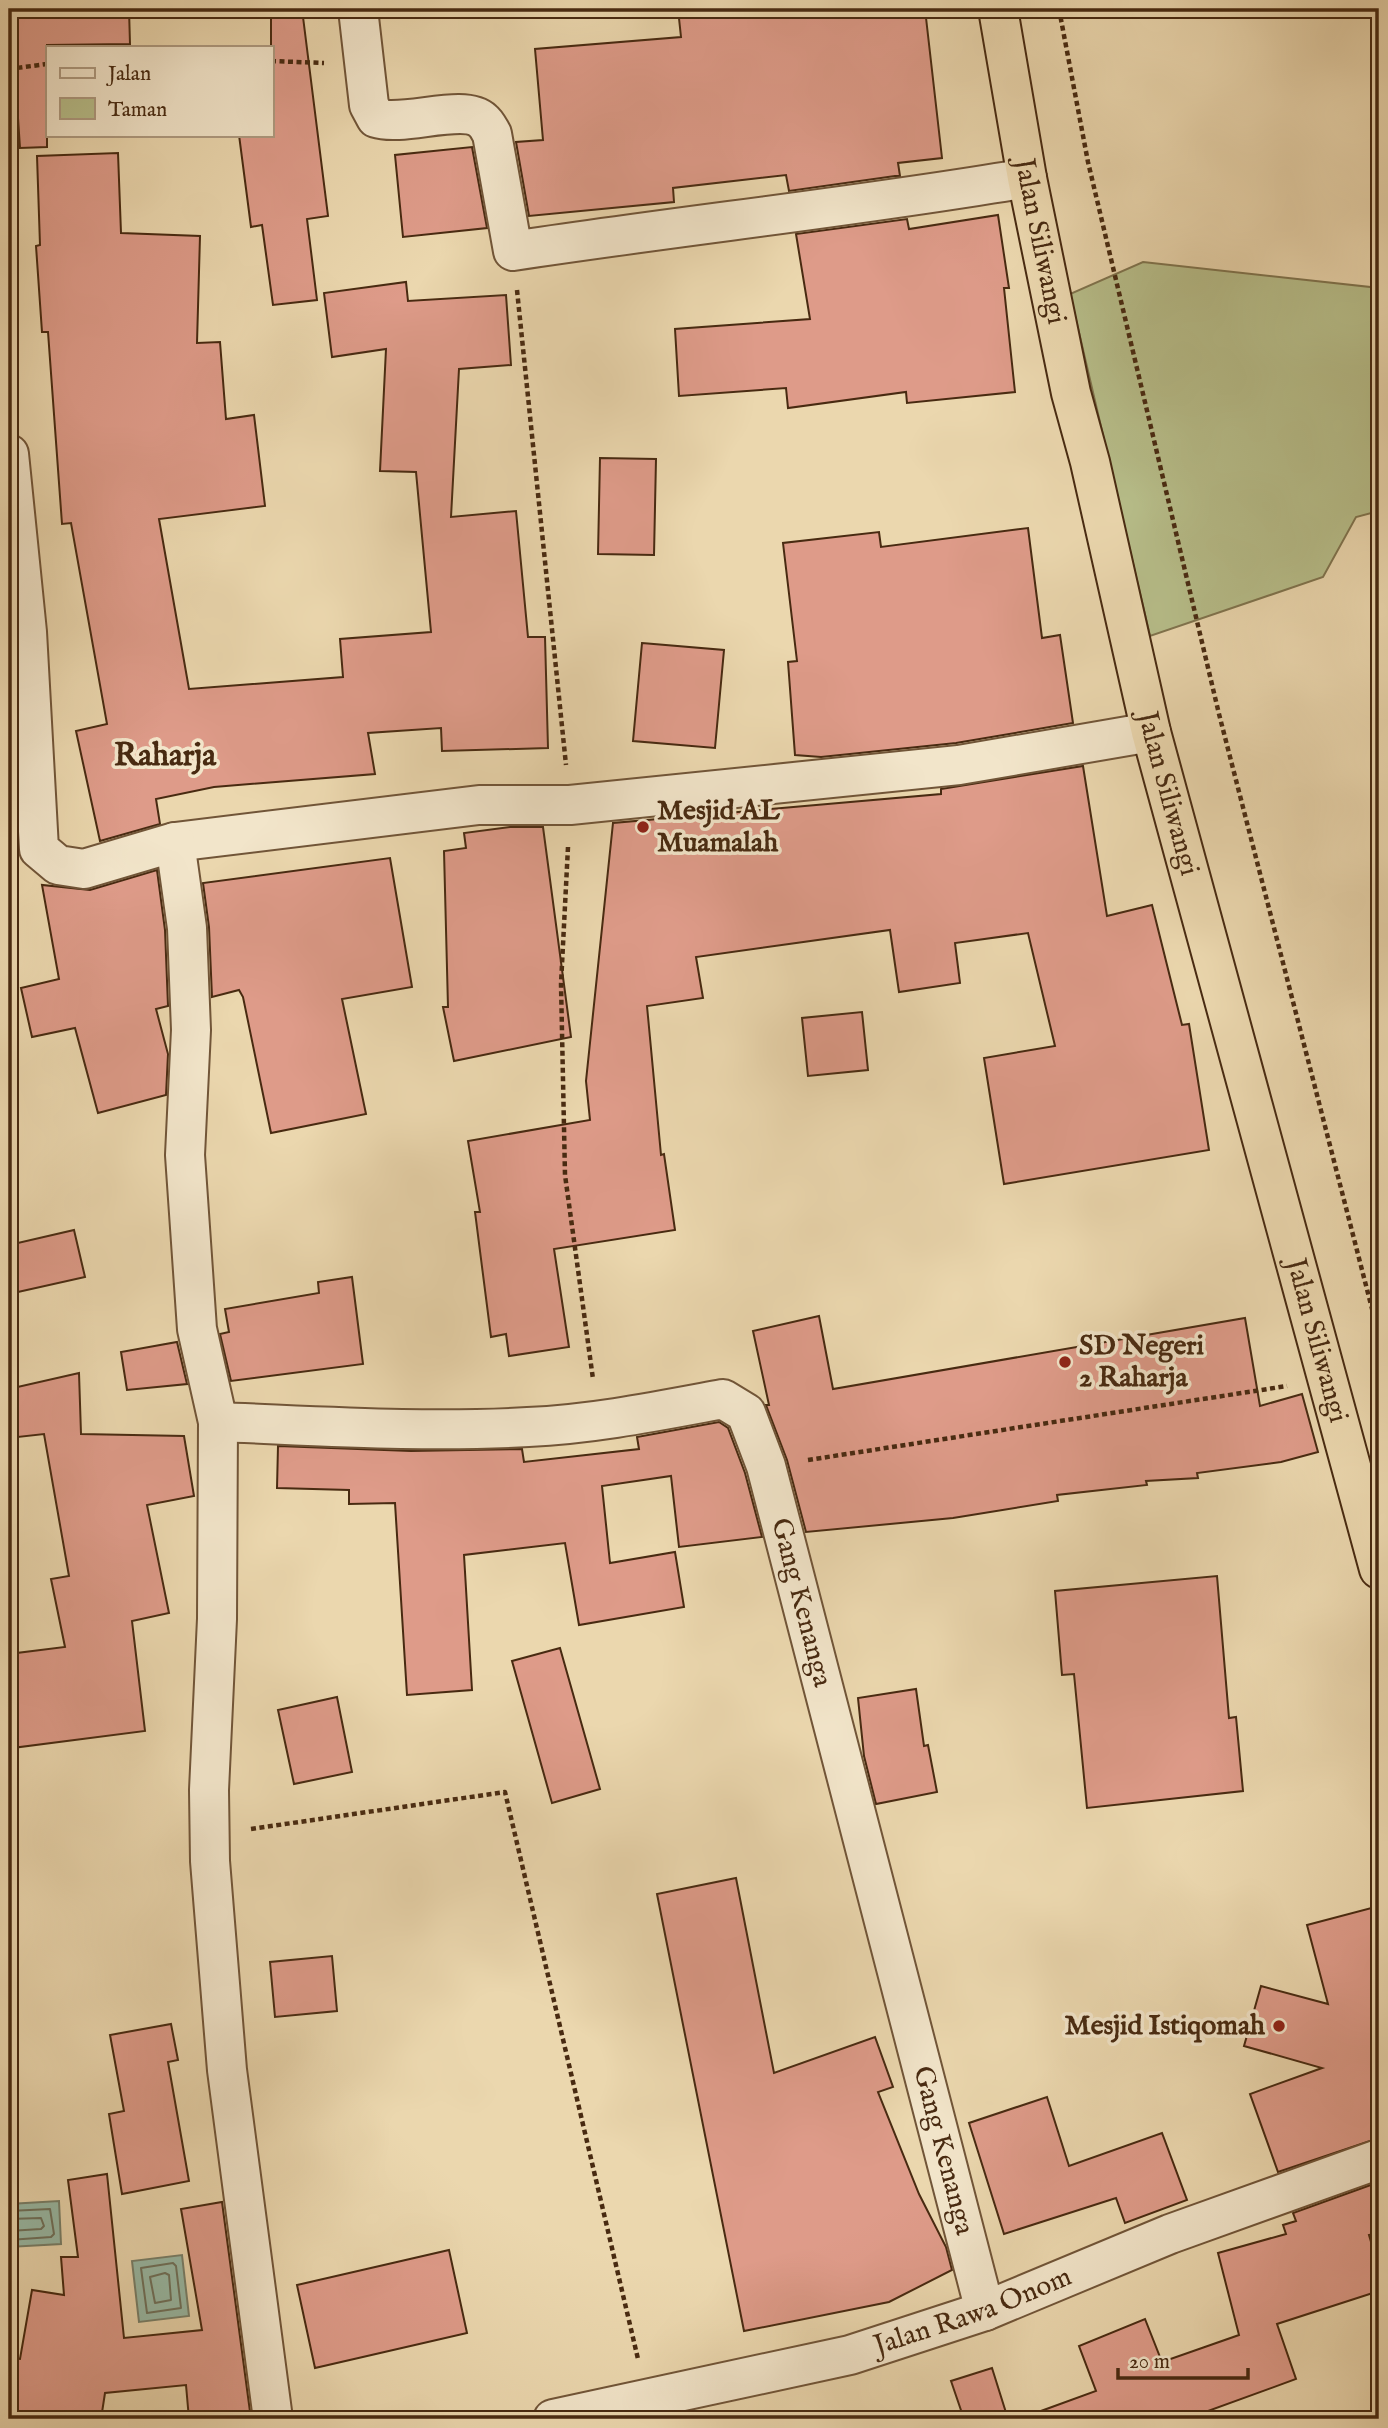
<svg xmlns="http://www.w3.org/2000/svg" width="1388" height="2428" viewBox="0 0 1388 2428" font-family="'IM FELL English',serif">
  <style>
    .green { fill: #b7be8a; stroke: #80744e; stroke-width: 2 }
    .water { fill: #99baa6; stroke: #79806a; stroke-width: 2 }
    .lines { fill: none; stroke-linecap: round; stroke-linejoin: round }
    .shore { stroke: #70725c; stroke-width: 2 }
    .building { fill: #de9b89; stroke: #482a11; stroke-width: 2 }
    .street-casing { stroke: #715538; stroke-width: 42 }
    .highway-casing { stroke: #482a11; stroke-width: 42 }
    .path { stroke: #482a11; stroke-width: 4.5; stroke-dasharray: 5 3.5; stroke-linecap: butt }
    .street { stroke: #f2e5ca; stroke-width: 38 }
    .highway { stroke: #ebd7ae; stroke-width: 38 }
    .poi-dot { fill: #8f2418; stroke: #f2e5ca; stroke-width: 2.5 }
    .labels { text-anchor: middle; dominant-baseline: central; stroke-width: 7; stroke-linejoin: round; paint-order: stroke }
    .street-label { font-size: 28px; fill: #482a11; stroke: #f2e5ca }
    .poi-label { font-size: 28px; font-weight: bold; fill: #482a11; stroke: #f2e5ca; text-anchor: start }
    .quarter-label { font-size: 32px; font-weight: bold; fill: #482a11; stroke: #f2e5ca }
  </style>
  <rect width="100%" height="100%" fill="#ebd7ae"/>
  <filter id="stains"><feTurbulence type="fractalNoise" baseFrequency=".00286" numOctaves="4"/><feColorMatrix values="0 0 0 0 .2 0 0 0 0 .09 0 0 0 0 .02 0 0 0 .5 -.17"/></filter>
  <radialGradient id="worn" r=".72"><stop offset=".6" stop-color="#630" stop-opacity="0"/><stop offset="1" stop-color="#630" stop-opacity=".3"/></radialGradient>
  <path class="green" d="M 1143,262 L 1379,288 L 1379,511 L 1356,517 L 1323,577 L 1150,636 L 1070,294 Z"/>
  <g class="water">
    <path d="M 59,2201 L 61,2244 L 9,2247 L 9,2204 Z"/>
    <path d="M 182,2255 L 189,2316 L 139,2322 L 132,2261 Z"/>
  </g>
  <g class="lines">
    <g class="shore">
      <path d="M 9,2211 L 50,2209 L 54,2234 L 51,2237 L 9,2240"/>
      <path d="M 9,2219 L 41,2218 L 44,2226 L 41,2229 L 9,2231"/>
      <path d="M 173,2263 L 176,2266 L 181,2308 L 147,2313 L 141,2268 Z"/>
      <path d="M 165,2273 L 169,2275 L 171,2300 L 155,2303 L 150,2277 Z"/>
    </g>
  </g>
  <g class="building">
    <path d="M 9,9 L 129,9 L 130,44 L 47,45 L 47,147 L 20,148 L 13,44 L 9,44 Z"/>
    <path d="M 271,9 L 302,9 L 328,216 L 307,219 L 317,300 L 273,305 L 262,225 L 251,227 L 239,135 L 271,135 Z"/>
    <path d="M 678,9 L 925,9 L 942,158 L 898,163 L 900,176 L 895,176 L 789,191 L 786,175 L 673,188 L 674,202 L 529,216 L 516,142 L 543,140 L 535,49 L 681,37 Z"/>
    <path d="M 472,147 L 487,228 L 403,237 L 395,155 Z"/>
    <path d="M 118,153 L 121,233 L 200,236 L 197,343 L 220,342 L 226,419 L 254,415 L 265,506 L 159,519 L 189,689 L 343,677 L 340,639 L 431,632 L 416,472 L 380,471 L 386,349 L 332,357 L 324,293 L 406,282 L 408,301 L 506,295 L 511,365 L 459,369 L 451,517 L 516,511 L 528,637 L 545,637 L 548,748 L 442,751 L 441,728 L 368,733 L 375,774 L 214,787 L 156,799 L 160,824 L 100,841 L 76,731 L 107,724 L 71,523 L 62,524 L 48,332 L 42,332 L 36,246 L 40,245 L 37,156 Z"/>
    <path d="M 998,215 L 1009,288 L 1004,288 L 1015,392 L 907,403 L 906,392 L 788,408 L 786,388 L 679,396 L 675,329 L 810,319 L 796,234 L 907,219 L 909,229 Z"/>
    <path d="M 600,458 L 656,459 L 654,555 L 598,554 Z"/>
    <path d="M 1028,528 L 1042,638 L 1060,635 L 1073,723 L 956,743 L 821,757 L 795,755 L 788,662 L 797,661 L 783,543 L 879,532 L 881,547 Z"/>
    <path d="M 642,643 L 724,650 L 715,748 L 633,741 Z"/>
    <path d="M 1083,766 L 1107,916 L 1152,905 L 1182,1025 L 1189,1024 L 1209,1150 L 1004,1184 L 984,1058 L 1055,1046 L 1028,933 L 955,943 L 960,983 L 899,992 L 890,930 L 696,957 L 703,998 L 647,1006 L 661,1155 L 664,1154 L 675,1230 L 554,1249 L 569,1347 L 509,1356 L 506,1334 L 491,1337 L 475,1212 L 480,1212 L 468,1141 L 590,1120 L 586,1081 L 613,823 L 941,794 L 941,789 Z"/>
    <path d="M 510,827 L 543,827 L 571,1037 L 454,1061 L 443,1007 L 448,1007 L 444,851 L 466,848 L 464,833 Z"/>
    <path d="M 390,858 L 412,987 L 342,999 L 366,1114 L 271,1133 L 243,997 L 239,990 L 212,997 L 209,927 L 203,883 Z"/>
    <path d="M 157,870 L 165,930 L 168,1006 L 156,1009 L 168,1054 L 166,1095 L 98,1113 L 75,1028 L 32,1037 L 21,988 L 59,979 L 42,885 L 90,890 Z"/>
    <path d="M 862,1012 L 868,1070 L 808,1076 L 802,1018 Z"/>
    <path d="M 74,1230 L 85,1277 L 9,1294 L 9,1245 Z"/>
    <path d="M 352,1277 L 363,1364 L 231,1381 L 220,1334 L 229,1332 L 225,1309 L 319,1293 L 318,1282 Z"/>
    <path d="M 819,1316 L 833,1389 L 1245,1318 L 1260,1406 L 1302,1394 L 1318,1452 L 1281,1462 L 1197,1473 L 1198,1478 L 1146,1481 L 1147,1485 L 1057,1495 L 1058,1501 L 953,1518 L 806,1532 L 787,1460 L 766,1405 L 769,1405 L 753,1331 Z"/>
    <path d="M 177,1342 L 187,1384 L 127,1390 L 121,1352 Z"/>
    <path d="M 79,1373 L 81,1434 L 184,1436 L 194,1496 L 147,1505 L 169,1613 L 132,1621 L 145,1731 L 12,1748 L 9,1654 L 65,1647 L 51,1579 L 69,1576 L 44,1434 L 18,1437 L 13,1388 Z"/>
    <path d="M 719,1422 L 728,1428 L 745,1473 L 762,1537 L 679,1547 L 671,1476 L 602,1486 L 610,1563 L 675,1552 L 684,1607 L 579,1625 L 565,1543 L 464,1555 L 472,1690 L 407,1695 L 395,1503 L 349,1504 L 349,1490 L 277,1488 L 278,1446 L 411,1451 L 522,1449 L 524,1462 L 639,1449 L 637,1437 Z"/>
    <path d="M 1217,1576 L 1229,1718 L 1236,1717 L 1243,1791 L 1087,1808 L 1074,1674 L 1062,1675 L 1055,1591 Z"/>
    <path d="M 560,1648 L 600,1789 L 552,1803 L 512,1661 Z"/>
    <path d="M 916,1689 L 924,1746 L 928,1745 L 937,1792 L 876,1804 L 864,1756 L 858,1698 Z"/>
    <path d="M 337,1697 L 352,1772 L 294,1784 L 278,1710 Z"/>
    <path d="M 736,1878 L 774,2073 L 875,2037 L 893,2087 L 878,2092 L 919,2194 L 946,2247 L 952,2270 L 889,2302 L 744,2331 L 657,1894 Z"/>
    <path d="M 1379,1906 L 1379,2138 L 1278,2172 L 1250,2094 L 1322,2068 L 1244,2046 L 1261,1986 L 1328,2004 L 1307,1925 Z"/>
    <path d="M 332,1956 L 337,2011 L 275,2017 L 270,1962 Z"/>
    <path d="M 171,2024 L 178,2060 L 168,2062 L 189,2181 L 122,2194 L 109,2114 L 124,2111 L 110,2035 Z"/>
    <path d="M 1047,2097 L 1069,2166 L 1162,2133 L 1187,2200 L 1125,2223 L 1116,2198 L 1004,2234 L 969,2123 Z"/>
    <path d="M 107,2174 L 124,2338 L 202,2330 L 181,2209 L 222,2202 L 251,2419 L 189,2419 L 186,2385 L 105,2393 L 101,2419 L 35,2419 L 9,2414 L 9,2358 L 20,2359 L 32,2290 L 64,2295 L 61,2257 L 78,2257 L 68,2180 Z"/>
    <path d="M 1379,2182 L 1379,2233 L 1369,2235 L 1379,2269 L 1379,2291 L 1277,2324 L 1296,2379 L 1186,2419 L 1031,2419 L 1030,2415 L 1096,2391 L 1079,2346 L 1145,2319 L 1162,2362 L 1239,2335 L 1218,2253 L 1286,2234 L 1283,2225 L 1296,2221 L 1293,2213 Z"/>
    <path d="M 449,2250 L 467,2333 L 315,2368 L 297,2285 Z"/>
    <path d="M 992,2368 L 1008,2419 L 964,2419 L 951,2381 Z"/>
  </g>
  <g class="lines">
    <defs>
      <g id="street">
        <path d="M 358,9 L 369,105 L 376,118 C 404,127 464,103 483,121 C 487,124 490,131 492,134 L 513,251 C 684,225 856,207 1027,178"/>
        <path d="M 9,454 L 27,632 L 39,849 L 58,865 L 84,869 L 175,842 L 479,805 L 570,805 L 959,765 L 1151,732"/>
        <path d="M 175,842 L 187,928 L 191,1030 L 185,1155 L 197,1329 L 218,1422 L 217,1619 L 209,1790 L 210,1861 L 227,2070 L 273,2419"/>
        <path id="s1" d="M 218,1422 C 321,1426 425,1433 528,1427 C 594,1424 658,1411 723,1399 L 746,1413 L 766,1466 L 985,2311"/>
        <path id="s2" d="M 553,2419 L 850,2355 L 985,2311 L 1170,2234 L 1379,2159"/>
      </g>
      <g id="highway">
        <path id="s3" d="M 998,9 L 1027,178 L 1071,393 L 1090,462 L 1151,732 L 1379,1569"/>
      </g>
    </defs>
    <use href="#street" class="street-casing"/>
    <use href="#highway" class="highway-casing"/>
    <g class="path">
      <path d="M 1059,9 L 1088,162 L 1219,714 L 1379,1336"/>
      <path d="M 271,61 L 324,63"/>
      <path d="M 9,69 L 47,64"/>
      <path d="M 517,290 L 566,765"/>
      <path d="M 568,847 L 561,984 L 565,1175 L 593,1379"/>
      <path d="M 808,1460 L 1287,1386"/>
      <path d="M 251,1829 L 505,1792 L 638,2359"/>
    </g>
    <use href="#street" class="street"/>
    <use href="#highway" class="highway"/>
  </g>
  <g class="poi-dot">
    <circle cx="643" cy="827" r="7"/>
    <circle cx="1065" cy="1362" r="7"/>
    <circle cx="1279" cy="2026" r="7"/>
  </g>
  <g class="labels">
    <g class="street-label">
      <text stroke="none"><textPath href="#s3" startOffset="236">Jalan Siliwangi</textPath></text>
      <text stroke="none"><textPath href="#s3" startOffset="803">Jalan Siliwangi</textPath></text>
      <text stroke="none"><textPath href="#s3" startOffset="1370">Jalan Siliwangi</textPath></text>
      <text stroke="none"><textPath href="#s1" startOffset="732">Gang Kenanga</textPath></text>
      <text stroke="none"><textPath href="#s1" startOffset="1298">Gang Kenanga</textPath></text>
      <text stroke="none"><textPath href="#s2" startOffset="434">Jalan Rawa Onom</textPath></text>
    </g>
    <g class="poi-label">
      <text x="657" y="811">Mesjid AL<tspan x="657" dy="32">Muamalah</tspan></text>
      <text x="1079" y="1346">SD Negeri<tspan x="1079" dy="32">2 Raharja</tspan></text>
      <text x="1265" y="2026" text-anchor="end">Mesjid Istiqomah</text>
    </g>
    <g class="quarter-label">
      <text x="165" y="756">Raharja</text>
    </g>
  </g>
  <rect width="1388" height="2428" fill="none" stroke="#ebd7ae" stroke-width="35"/>
  <rect x="10" y="10" width="1367" height="2407" fill="none" stroke="#482a11" stroke-width="3.5"/>
  <rect x="18" y="18" width="1353" height="2393" fill="none" stroke="#482a11" stroke-width="2"/>
  <rect x="46" y="46" width="228" height="91" fill="#f2e5ca" stroke="#ae9a80" stroke-width="2"/>
  <rect x="60" y="68" width="35" height="10" fill="#f2e5ca" stroke="#ae9a80" stroke-width="2"/>
  <text x="108" y="80" font-size="21" fill="#482a11">Jalan</text>
  <rect x="60" y="98" width="35" height="21" fill="#b7be8a" stroke="#ae9a80" stroke-width="2"/>
  <text x="108" y="116" font-size="21" fill="#482a11">Taman</text>
  <path d="M1118 2368v10h130v-10" fill="none" stroke="#482a11" stroke-width="3.5"/>
  <text x="1129" y="2368" font-size="21" fill="#482a11" stroke="#f2e5ca" stroke-width="5" paint-order="stroke">20 m</text>
  <rect width="100%" height="100%" filter="url(#stains)"/>
  <rect width="100%" height="100%" fill="url(#worn)"/>
</svg>
